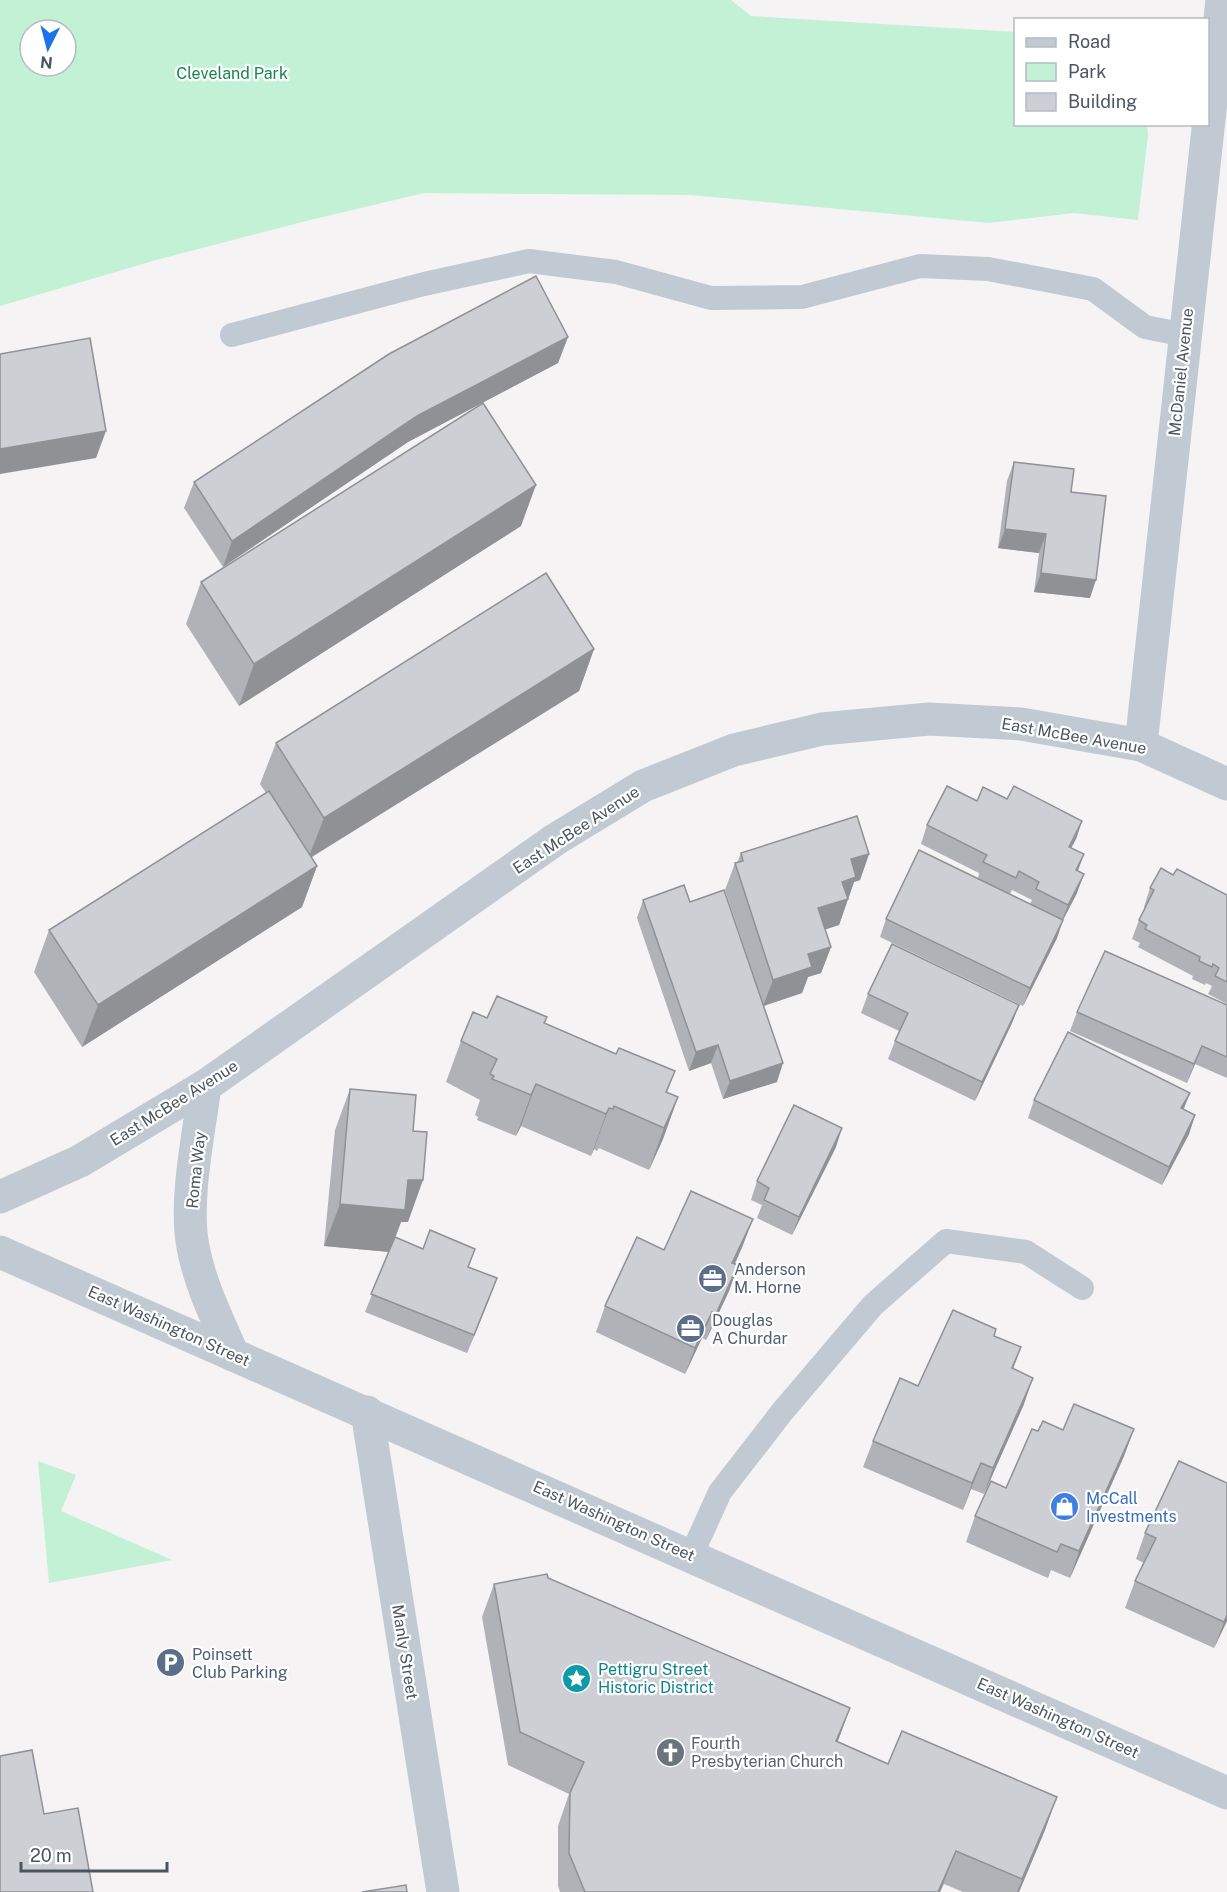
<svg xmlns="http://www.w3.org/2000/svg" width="1227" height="1892" viewBox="0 0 1227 1892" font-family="'Public Sans',sans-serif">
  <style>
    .green { fill: #c3f1d5; fill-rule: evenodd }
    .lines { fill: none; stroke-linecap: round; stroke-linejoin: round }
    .service { stroke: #c1cad2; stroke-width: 24 }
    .minor { stroke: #c1cad2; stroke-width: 33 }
    .tertiary { stroke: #c1cad2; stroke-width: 33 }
    .wall { fill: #b0b2b7; fill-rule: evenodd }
    .shaded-wall { fill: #909195 }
    .building { fill: #cdcfd5; stroke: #909195; stroke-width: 1.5 }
    .labels { text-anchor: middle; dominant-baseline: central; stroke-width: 4.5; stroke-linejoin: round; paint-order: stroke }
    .park-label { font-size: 16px; fill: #17864f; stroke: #fff }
    .street-label { font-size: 16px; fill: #4a5661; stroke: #fff }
    .service-label { font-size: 16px; fill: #4e5e75; stroke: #fff; text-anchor: start }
    .shop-label { font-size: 16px; fill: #366cbe; stroke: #fff; text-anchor: start }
    .culture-label { font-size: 16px; fill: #0d838f; stroke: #fff; text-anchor: start }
    .worship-label { font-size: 16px; fill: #5b616d; stroke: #fff; text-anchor: start }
  </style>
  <rect width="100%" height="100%" fill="#f5f3f3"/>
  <g class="green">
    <path d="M 0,0 L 731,0 L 751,16 L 1015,32 L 1016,124 L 1147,125 L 1148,135 L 1138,220 L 1074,213 L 989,223 L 691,195 L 424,193 L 310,220 L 156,260 L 0,306 ZM 30,30 L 66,30 L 66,66 L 30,66 Z"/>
    <path d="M 38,1461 L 76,1475 L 61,1511 L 172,1560 L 49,1583 Z"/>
  </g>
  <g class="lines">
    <g class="service">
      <path d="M 232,335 L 424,284 L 529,261 L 616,272 L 711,298 L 802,297 L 920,266 L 988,269 L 1093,289 L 1145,327 L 1185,335"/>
      <path d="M 691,1556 L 720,1492 L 782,1412 L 873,1305 L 946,1241 L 1026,1252 L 1082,1288"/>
    </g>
    <g class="minor">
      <path d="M 205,1086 C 199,1133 184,1201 193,1247 C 200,1285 218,1320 233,1355"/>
      <path d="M 367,1412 L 443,1892"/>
    </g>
    <g class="tertiary">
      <path d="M 1141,745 L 1222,0"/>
      <path d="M 0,1197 L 80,1161 L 205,1086 L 556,839 L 643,786 L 734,750 L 822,729 L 929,719 L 1021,724 L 1141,745 L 1227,784"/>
      <path d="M 0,1252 L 1227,1793"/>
    </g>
  </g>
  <g class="wall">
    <path d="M 568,337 L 558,363 L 408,442 L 223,567 L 184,508 L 194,482 Z"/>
    <path d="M 1014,462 L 1071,492 L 1090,598 L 1034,592 L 1039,553 L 998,548 L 1007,481 Z"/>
    <path d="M 521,526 L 239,706 L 186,624 L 201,582 Z"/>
    <path d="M 594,649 L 579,691 L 312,857 L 317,866 L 302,907 L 82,1047 L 34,972 L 49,930 L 266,793 L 260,784 L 276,743 Z"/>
    <path d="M 1007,799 L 1082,821 L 1076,839 L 1071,848 L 1084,854 L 1078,871 L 1077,893 L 1063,920 L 1057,938 L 1023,1006 L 880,937 L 886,919 L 978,878 L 979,873 L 921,844 L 927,825 L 977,801 ZM 1012,890 L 1032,900 L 1030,904 L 1010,894 Z"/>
    <path d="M 741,853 L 869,854 L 860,880 L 854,882 L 839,925 L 825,929 L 831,947 L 821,973 L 808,977 L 802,993 L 764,1006 L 777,1082 L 723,1099 L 711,1063 L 689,1071 L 637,918 L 643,900 L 690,902 L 755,980 L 725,890 L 735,863 L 737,863 Z"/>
    <path d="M 1173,875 L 1227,895 L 1227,1004 L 1208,994 L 1212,986 L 1206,983 L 1205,985 L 1192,979 L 1193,976 L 1138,947 L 1140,943 L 1132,939 L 1139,920 L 1145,908 L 1144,907 L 1150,888 Z"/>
    <path d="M 868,994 L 1019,1005 L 1012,1023 L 975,1101 L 888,1059 L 899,1031 L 861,1013 Z"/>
    <path d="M 1227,1005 L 1227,1078 L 1195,1064 L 1187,1083 L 1070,1031 L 1077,1012 Z"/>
    <path d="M 547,1017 L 545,1023 L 616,1054 L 675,1071 L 667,1093 L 678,1097 L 663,1139 L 649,1170 L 599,1148 L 597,1151 L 594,1149 L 591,1156 L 521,1126 L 516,1136 L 477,1120 L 478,1117 L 475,1115 L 480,1100 L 446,1082 L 461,1041 L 487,1018 Z"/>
    <path d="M 350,1089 L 413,1131 L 408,1222 L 401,1222 L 395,1237 L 469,1268 L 490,1297 L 467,1353 L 365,1312 L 389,1252 L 324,1246 L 335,1130 Z"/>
    <path d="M 1034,1100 L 1184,1109 L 1195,1115 L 1189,1134 L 1162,1185 L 1028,1118 Z"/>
    <path d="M 836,1147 L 792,1235 L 757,1218 L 762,1205 L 751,1200 L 757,1181 Z"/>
    <path d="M 743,1245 L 735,1264 L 738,1265 L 729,1291 L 706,1340 L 702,1338 L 685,1374 L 596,1332 L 605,1306 L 664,1250 Z"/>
    <path d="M 994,1336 L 1021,1347 L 1013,1369 L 1024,1404 L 984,1494 L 971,1489 L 963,1510 L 863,1467 L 873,1441 L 918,1386 Z"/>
    <path d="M 1134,1429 L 1124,1456 L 1070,1578 L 1051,1570 L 1048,1578 L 966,1542 L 975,1516 L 1006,1488 L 1038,1431 L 1063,1430 Z"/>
    <path d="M 1179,1461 L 1227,1621 L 1214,1648 L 1125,1608 L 1135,1581 L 1144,1563 L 1136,1559 L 1145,1533 Z"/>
    <path d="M 548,1578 L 838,1742 L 1045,1830 L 1019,1892 L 963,1892 L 944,1884 L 940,1892 L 560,1892 L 558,1886 L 558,1826 L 569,1794 L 508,1765 L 482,1617 L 494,1584 Z"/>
  </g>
  <g class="shaded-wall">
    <path d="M 568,337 L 558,363 L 408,442 L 223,567 L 232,541 L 417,416 Z"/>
    <path d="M 106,431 L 96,458 L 0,474 L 0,449 Z"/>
    <path d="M 536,485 L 521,526 L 239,706 L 254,664 Z"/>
    <path d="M 1005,529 L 1046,534 L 1039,553 L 998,548 Z"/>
    <path d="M 1041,573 L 1096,580 L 1090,598 L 1034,592 Z"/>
    <path d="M 594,649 L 579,691 L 308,859 L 324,818 Z"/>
    <path d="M 1082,821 L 1076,839 L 1062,865 L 1069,847 Z"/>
    <path d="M 869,854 L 860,880 L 854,882 L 839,925 L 809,935 L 818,908 L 851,859 Z"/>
    <path d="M 1084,854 L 1077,872 L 1076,870 Z"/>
    <path d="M 317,866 L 302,907 L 82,1047 L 98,1005 Z"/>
    <path d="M 1084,874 L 1077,893 L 1063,920 L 1057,938 L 1023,1006 L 1030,988 L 1061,923 L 1068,905 Z"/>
    <path d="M 831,947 L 821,973 L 808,977 L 802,993 L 763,1006 L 773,980 L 808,954 Z"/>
    <path d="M 1019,1005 L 1012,1023 L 975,1101 L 982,1082 Z"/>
    <path d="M 718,1045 L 711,1063 L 689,1071 L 696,1052 Z"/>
    <path d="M 1202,1046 L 1195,1064 L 1187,1083 L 1194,1064 Z"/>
    <path d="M 783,1063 L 777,1082 L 723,1099 L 730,1081 Z"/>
    <path d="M 536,1084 L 521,1126 L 516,1136 L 531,1095 Z"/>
    <path d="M 1190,1093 L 1183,1111 L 1181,1108 Z"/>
    <path d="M 678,1097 L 663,1139 L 649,1170 L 664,1128 Z"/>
    <path d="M 609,1108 L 594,1149 L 591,1156 L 606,1114 Z"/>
    <path d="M 1195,1115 L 1189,1134 L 1162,1185 L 1169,1167 Z"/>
    <path d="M 842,1128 L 836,1147 L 792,1235 L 799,1217 Z"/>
    <path d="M 408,1180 L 423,1180 L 408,1222 L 401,1222 L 390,1252 L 324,1246 L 340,1204 Z"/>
    <path d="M 753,1219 L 743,1245 L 723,1289 L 732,1263 Z"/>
    <path d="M 738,1265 L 729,1291 L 706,1340 L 716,1314 Z"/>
    <path d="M 497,1278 L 490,1297 L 467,1353 L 474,1335 Z"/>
    <path d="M 712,1312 L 702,1338 L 685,1374 L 695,1348 Z"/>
    <path d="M 1021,1347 L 1011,1374 L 1012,1368 Z"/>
    <path d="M 1033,1378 L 1024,1404 L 984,1494 L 993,1468 Z"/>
    <path d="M 1134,1429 L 1124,1456 L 1070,1578 L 1079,1551 Z"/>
    <path d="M 981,1463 L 971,1489 L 963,1510 L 972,1483 Z"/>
    <path d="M 1227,1615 L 1227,1621 L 1214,1648 L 1224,1622 Z"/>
    <path d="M 850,1708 L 838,1741 L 824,1774 L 836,1741 Z"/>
    <path d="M 1057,1797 L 1045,1830 L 1019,1892 L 1017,1892 Z"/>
    <path d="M 956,1851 L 940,1892 L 938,1892 Z"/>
  </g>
  <g class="building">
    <path d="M 536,276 L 568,337 L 417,416 L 232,541 L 194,482 L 389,354 Z"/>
    <path d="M 90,338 L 106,431 L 0,449 L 0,354 Z"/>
    <path d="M 483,403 L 536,485 L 254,664 L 201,582 Z"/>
    <path d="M 1014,462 L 1074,469 L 1071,492 L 1106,496 L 1096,580 L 1041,573 L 1046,534 L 1005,529 Z"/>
    <path d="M 546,573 L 594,649 L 324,818 L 276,743 Z"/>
    <path d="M 947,786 L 977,801 L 983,787 L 1007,799 L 1014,786 L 1082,821 L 1069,847 L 1084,854 L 1076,870 L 1084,874 L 1068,905 L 1036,889 L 1039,882 L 1019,871 L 1016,878 L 983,862 L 987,855 L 927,825 Z"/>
    <path d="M 269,791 L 317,866 L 98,1005 L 49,930 Z"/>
    <path d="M 857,816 L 869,854 L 851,859 L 856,877 L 842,882 L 848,899 L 818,908 L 831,947 L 808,954 L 812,967 L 773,980 L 735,863 L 743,861 L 741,853 Z"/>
    <path d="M 919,850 L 1063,920 L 1030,988 L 886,919 Z"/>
    <path d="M 1161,868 L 1173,875 L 1177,869 L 1227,895 L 1227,982 L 1215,976 L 1219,968 L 1213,964 L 1212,967 L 1199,961 L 1200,957 L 1145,929 L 1147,925 L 1139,920 L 1154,890 L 1150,888 Z"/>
    <path d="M 684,885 L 690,902 L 724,890 L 783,1063 L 730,1081 L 718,1045 L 696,1052 L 643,900 Z"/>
    <path d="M 892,944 L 1019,1005 L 982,1082 L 895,1041 L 908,1013 L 868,994 Z"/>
    <path d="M 1105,951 L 1227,1005 L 1227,1057 L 1202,1046 L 1194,1064 L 1077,1012 Z"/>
    <path d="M 497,996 L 547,1017 L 544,1023 L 616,1054 L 619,1048 L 675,1071 L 666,1092 L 678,1097 L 664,1128 L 614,1106 L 613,1109 L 609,1108 L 606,1114 L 536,1084 L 531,1095 L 492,1079 L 494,1076 L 490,1074 L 497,1059 L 461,1041 L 473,1012 L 487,1018 Z"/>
    <path d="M 1068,1032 L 1190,1093 L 1181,1108 L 1195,1115 L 1169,1167 L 1034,1100 Z"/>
    <path d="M 350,1089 L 416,1095 L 413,1131 L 427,1132 L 423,1180 L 408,1180 L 405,1210 L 340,1204 Z"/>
    <path d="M 794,1105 L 842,1128 L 799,1217 L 764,1200 L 769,1188 L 757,1181 Z"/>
    <path d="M 691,1191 L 753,1219 L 732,1263 L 738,1265 L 716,1314 L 712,1312 L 695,1348 L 605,1306 L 637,1237 L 664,1250 Z"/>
    <path d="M 430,1230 L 475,1249 L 468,1267 L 497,1278 L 474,1335 L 371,1294 L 395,1237 L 423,1249 Z"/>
    <path d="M 953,1310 L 996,1329 L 994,1336 L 1021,1347 L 1012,1368 L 1033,1378 L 993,1468 L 981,1463 L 972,1483 L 873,1441 L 900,1378 L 918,1386 Z"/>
    <path d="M 1074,1404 L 1134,1429 L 1079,1551 L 1061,1544 L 1057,1552 L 975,1516 L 991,1481 L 1006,1488 L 1032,1429 L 1038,1431 L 1043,1421 L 1063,1430 Z"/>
    <path d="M 1179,1461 L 1227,1483 L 1227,1615 L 1224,1622 L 1135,1581 L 1156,1538 L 1145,1533 Z"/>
    <path d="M 547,1574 L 548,1578 L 850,1708 L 836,1741 L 888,1764 L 902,1731 L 1057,1797 L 1022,1879 L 956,1851 L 938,1892 L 585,1892 L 569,1853 L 570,1793 L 584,1762 L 520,1732 L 494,1584 Z"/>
    <path d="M 32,1750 L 44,1814 L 78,1808 L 93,1892 L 0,1892 L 0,1756 Z"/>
    <path d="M 406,1885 L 407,1892 L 362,1892 Z"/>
  </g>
  <defs>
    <symbol id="office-disc" viewBox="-11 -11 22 22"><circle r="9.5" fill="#5c6f8a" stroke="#fff"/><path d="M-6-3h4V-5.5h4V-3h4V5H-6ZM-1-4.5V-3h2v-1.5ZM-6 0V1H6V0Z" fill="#fff"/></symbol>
    <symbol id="shop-disc" viewBox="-11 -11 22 22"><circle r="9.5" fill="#3f7fe0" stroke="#fff"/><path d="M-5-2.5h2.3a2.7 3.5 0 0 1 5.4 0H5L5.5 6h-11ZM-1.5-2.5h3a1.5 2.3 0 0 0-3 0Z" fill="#fff"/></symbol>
    <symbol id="parking-disc" viewBox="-11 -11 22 22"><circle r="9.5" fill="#5c6f8a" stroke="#fff"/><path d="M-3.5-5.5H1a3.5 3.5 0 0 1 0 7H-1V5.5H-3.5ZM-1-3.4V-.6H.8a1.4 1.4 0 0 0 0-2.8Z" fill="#fff"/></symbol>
    <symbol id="sight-disc" viewBox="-11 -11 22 22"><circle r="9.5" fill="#0f9aa8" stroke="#fff"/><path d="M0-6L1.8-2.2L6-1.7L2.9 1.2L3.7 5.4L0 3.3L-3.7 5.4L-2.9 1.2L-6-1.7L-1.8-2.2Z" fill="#fff"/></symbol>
    <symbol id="church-disc" viewBox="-11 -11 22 22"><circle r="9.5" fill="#6b7280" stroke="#fff"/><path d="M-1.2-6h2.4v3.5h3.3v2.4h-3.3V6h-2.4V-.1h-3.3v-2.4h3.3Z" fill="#fff"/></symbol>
  </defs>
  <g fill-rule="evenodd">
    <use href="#office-disc" x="696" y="1262" width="33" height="33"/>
    <use href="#office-disc" x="674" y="1312" width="33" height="33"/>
    <use href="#shop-disc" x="1048" y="1490" width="33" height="33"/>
    <use href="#parking-disc" x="154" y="1646" width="33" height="33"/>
    <use href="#sight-disc" x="560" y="1662" width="33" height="33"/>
    <use href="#church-disc" x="654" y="1736" width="33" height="33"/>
  </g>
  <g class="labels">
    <g class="park-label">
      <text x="232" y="73">Cleveland Park</text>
    </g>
    <g class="street-label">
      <text transform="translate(1181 372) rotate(-84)">McDaniel Avenue</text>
      <text transform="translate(1074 736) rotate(10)">East McBee Avenue</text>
      <text transform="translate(576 830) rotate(-33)">East McBee Avenue</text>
      <text transform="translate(174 1103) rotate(-32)">East McBee Avenue</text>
      <text transform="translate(196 1170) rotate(-84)">Roma Way</text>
      <text transform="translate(169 1326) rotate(24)">East Washington Street</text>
      <text transform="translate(614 1521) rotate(24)">East Washington Street</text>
      <text transform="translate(405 1652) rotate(81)">Manly Street</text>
      <text transform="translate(1058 1718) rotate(24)">East Washington Street</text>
    </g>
    <g class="service-label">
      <text x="734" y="1269">Anderson<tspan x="734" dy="18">M. Horne</tspan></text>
      <text x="712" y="1320">Douglas<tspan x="712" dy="18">A Churdar</tspan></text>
      <text x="192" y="1654">Poinsett<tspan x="192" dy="18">Club Parking</tspan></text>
    </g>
    <g class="shop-label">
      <text x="1086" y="1498">McCall<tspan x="1086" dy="18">Investments</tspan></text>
    </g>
    <g class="culture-label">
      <text x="598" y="1669">Pettigru Street<tspan x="598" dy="18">Historic District</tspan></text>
    </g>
    <g class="worship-label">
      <text x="691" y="1743">Fourth<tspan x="691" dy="18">Presbyterian Church</tspan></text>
    </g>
  </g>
  <rect x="1014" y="18" width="195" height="108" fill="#ffffff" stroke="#b7bbc0" stroke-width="1.5"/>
  <rect x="1026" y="38" width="30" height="9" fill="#c1cad2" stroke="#b7bbc0" stroke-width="1.5"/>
  <text x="1068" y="48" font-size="18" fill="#4a5661">Road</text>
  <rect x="1026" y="63" width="30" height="18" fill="#c3f1d5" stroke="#b7bbc0" stroke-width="1.5"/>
  <text x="1068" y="78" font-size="18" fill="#4a5661">Park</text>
  <rect x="1026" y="93" width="30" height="18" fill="#cdcfd5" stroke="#b7bbc0" stroke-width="1.5"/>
  <text x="1068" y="108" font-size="18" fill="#4a5661">Building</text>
  <g transform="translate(48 48) rotate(186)"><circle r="28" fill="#ffffff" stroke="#b7bbc0" stroke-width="1.5"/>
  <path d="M0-4.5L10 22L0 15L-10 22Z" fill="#1a73e8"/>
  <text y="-9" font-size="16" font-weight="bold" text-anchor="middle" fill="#4a5661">N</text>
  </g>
  <path d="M21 1862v9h146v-9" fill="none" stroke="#4a5661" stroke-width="3"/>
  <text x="30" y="1862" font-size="18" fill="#4a5661" stroke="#ffffff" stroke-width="4.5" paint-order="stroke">20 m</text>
</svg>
